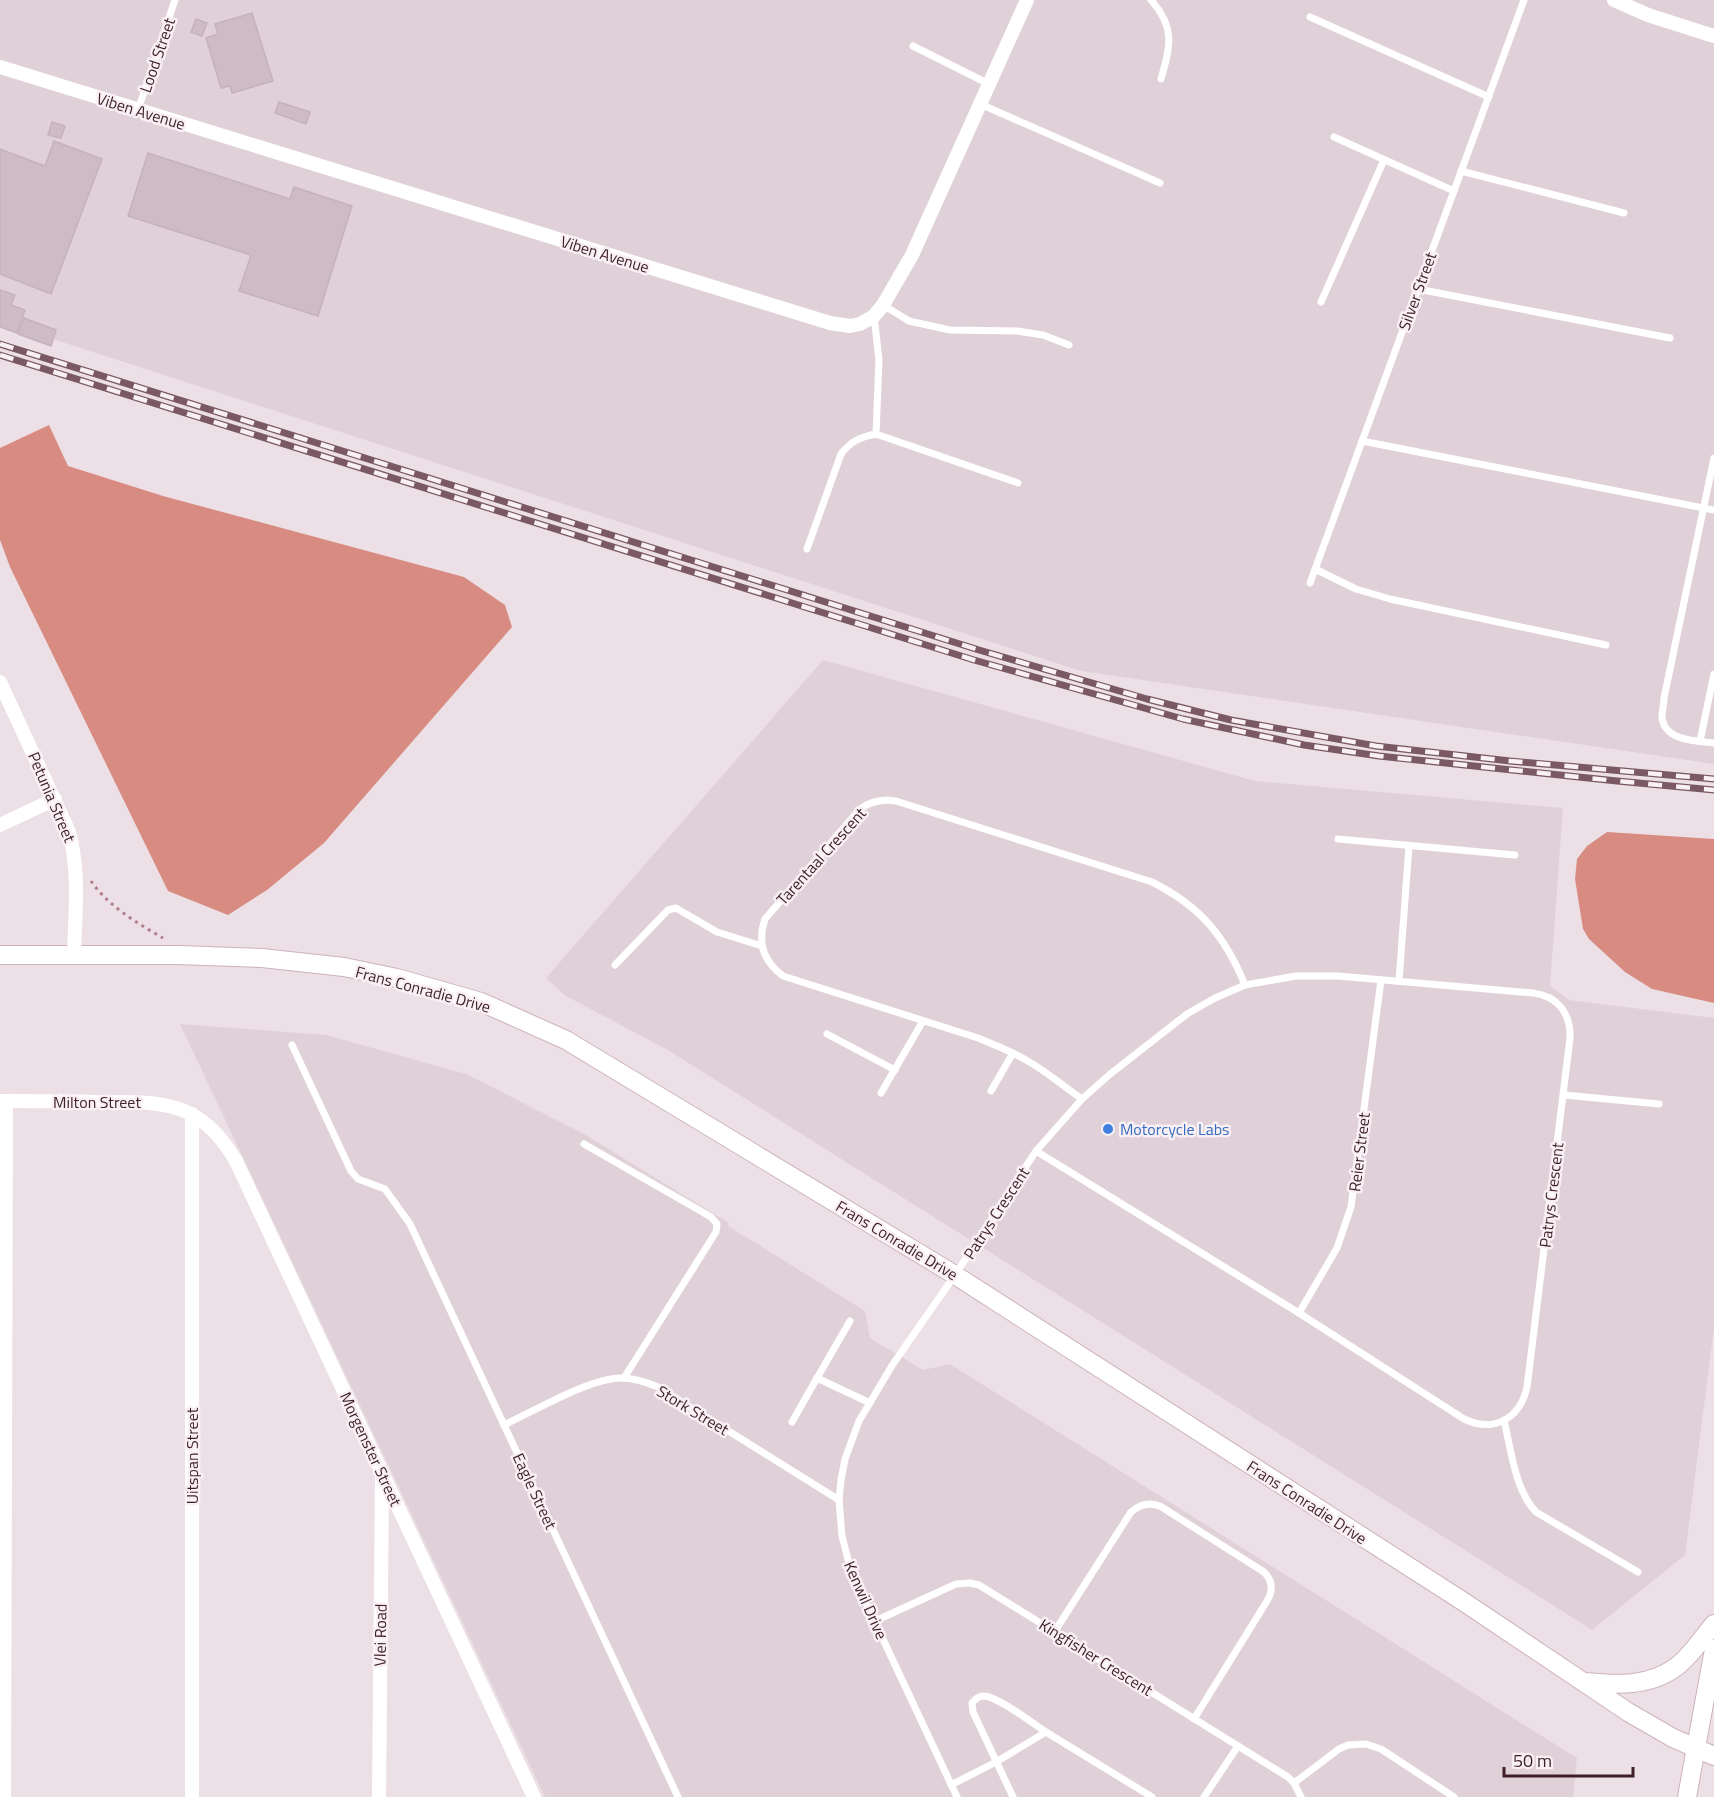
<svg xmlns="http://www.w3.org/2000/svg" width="1714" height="1797" viewBox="0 0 1714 1797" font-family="'Titillium Web',sans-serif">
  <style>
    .built { fill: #e0d1d8 }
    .water { fill: #d88c81 }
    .building { fill: #cdbcc4; stroke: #c7b1bb; stroke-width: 1.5 }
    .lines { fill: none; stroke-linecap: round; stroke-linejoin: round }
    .secondary-casing { stroke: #cdb2bd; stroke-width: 20 }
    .path { stroke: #b37d90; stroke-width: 3; stroke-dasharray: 3 4.5; stroke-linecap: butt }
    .lane { stroke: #fff; stroke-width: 7 }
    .street { stroke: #fff; stroke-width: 14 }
    .secondary { stroke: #fff; stroke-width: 18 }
    .rail-casing { stroke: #7a5963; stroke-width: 7 }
    .rail { stroke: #f9f0f5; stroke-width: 4.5; stroke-dasharray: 14; stroke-linecap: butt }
    .shop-dot { fill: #3f7fe0; stroke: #f9f0f5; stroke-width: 2 }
    .labels { text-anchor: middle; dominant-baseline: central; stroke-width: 5; stroke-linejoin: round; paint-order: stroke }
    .street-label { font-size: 16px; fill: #3e1f28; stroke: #f9f0f5 }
    .shop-label { font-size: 16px; fill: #366cbe; stroke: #f9f0f5; text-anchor: start }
  </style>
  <rect width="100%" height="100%" fill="#ece0e6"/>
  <g class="built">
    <path d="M 0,0 L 1714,0 L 1714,764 L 1081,671 L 0,322 Z"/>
    <path d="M 823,660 L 1255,781 L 1563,808 L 1550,986 L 1569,1000 L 1714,1018 L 1714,1328 L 1685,1555 L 1592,1630 L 666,1049 L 564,995 L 546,978 Z"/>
    <path d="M 180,1024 L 326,1035 L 466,1074 L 584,1134 L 729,1223 L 728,1226 L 865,1311 L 870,1338 L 923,1370 L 950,1364 L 1577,1758 L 1573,1797 L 545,1797 Z"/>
  </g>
  <g class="water">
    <path d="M 49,425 L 68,466 L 163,496 L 464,577 L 505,605 L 512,627 L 324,843 L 267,890 L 228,915 L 168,891 L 10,567 L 0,540 L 0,448 Z"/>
    <path d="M 1607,832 L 1714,839 L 1714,1003 L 1652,989 L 1625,972 L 1589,939 L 1583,929 L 1575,879 L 1577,859 L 1587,846 Z"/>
  </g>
  <g class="building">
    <path d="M 252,13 L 273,81 L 232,93 L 230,86 L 221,88 L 206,38 L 218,34 L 215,24 Z"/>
    <path d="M 196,19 L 207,23 L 202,36 L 191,32 Z"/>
    <path d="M 279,102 L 310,112 L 306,124 L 275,113 Z"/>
    <path d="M 52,122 L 65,126 L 61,138 L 48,135 Z"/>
    <path d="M 54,141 L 102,159 L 51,294 L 0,274 L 0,149 L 45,166 Z"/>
    <path d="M 148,153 L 290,199 L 294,187 L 352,206 L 318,316 L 239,291 L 251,255 L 128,216 Z"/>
    <path d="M 0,290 L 15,295 L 11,305 L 25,310 L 17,333 L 0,327 Z"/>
    <path d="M 24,318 L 56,330 L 51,346 L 18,334 Z"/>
  </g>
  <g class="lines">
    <defs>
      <g id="secondary">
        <path d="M 0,955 L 178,955 L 262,958 L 344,967 L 397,978 L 481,1002 L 566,1040 L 955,1275 L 1464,1602 L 1628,1712 L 1673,1738 L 1714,1756"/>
        <path d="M 1585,1682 C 1616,1685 1649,1687 1676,1667 C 1691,1656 1702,1638 1714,1624"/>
        <path d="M 1687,1797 L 1714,1649"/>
      </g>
    </defs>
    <use href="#secondary" class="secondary-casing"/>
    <path class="path" d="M 91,881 C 108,906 137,923 163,938"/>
    <g class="lane">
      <path d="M 1151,0 C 1176,28 1170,47 1161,79"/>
      <path d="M 1310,17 L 1489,97"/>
      <path d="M 913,46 L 989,84"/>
      <path d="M 980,104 L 1160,183"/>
      <path d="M 138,110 L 175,0"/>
      <path d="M 1334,137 L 1454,191"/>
      <path d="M 1461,171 L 1624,213"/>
      <path d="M 1418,289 L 1670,338"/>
      <path d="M 1321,302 L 1384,160"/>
      <path d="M 883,305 L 909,321 L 950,330 L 1017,331 L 1043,335 L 1069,345"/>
      <path d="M 874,316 L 879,360 L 876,434 L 1018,483"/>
      <path d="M 1362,441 L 1714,510"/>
      <path d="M 1714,458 L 1664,698 C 1664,704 1662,711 1662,717 C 1664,741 1696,741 1714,743"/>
      <path d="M 807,549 L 841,454 C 851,441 860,437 876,434"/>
      <path d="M 1315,569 L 1356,589 L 1390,599 L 1606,645"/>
      <path d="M 1310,583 L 1524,0"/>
      <path d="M 1700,741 L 1714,674"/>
      <path d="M 1338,839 L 1515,855"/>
      <path d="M 615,965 L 668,910 L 676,908 L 717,932 L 762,946"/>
      <path d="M 1399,981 L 1409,846"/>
      <path d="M 827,1034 L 895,1070"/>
      <path d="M 292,1045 L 351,1171 L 358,1179 L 385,1189 L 410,1224 L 678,1797"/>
      <path d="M 991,1091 L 1013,1053"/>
      <path d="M 881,1093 L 923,1021"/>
      <path d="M 1564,1095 L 1659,1104"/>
      <path d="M 1082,1099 C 1063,1086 1046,1071 1026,1060 C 1011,1051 994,1045 978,1038 L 783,976 C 763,961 757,942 765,919 L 860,809 C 871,801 882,799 896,801 L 1152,882 C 1200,906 1225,936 1245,985"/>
      <path d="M 584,1144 L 711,1217 L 717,1224 L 716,1232 L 624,1378"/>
      <path d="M 1299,1313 L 1337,1248 L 1351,1207 L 1381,980"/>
      <path d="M 850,1321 L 817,1378 L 870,1403"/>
      <path d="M 1504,1420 C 1511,1450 1515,1490 1536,1512 L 1638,1572"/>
      <path d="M 792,1422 L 817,1378"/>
      <path d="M 504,1425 C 534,1411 590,1378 621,1378 C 634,1378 646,1382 658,1387 L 839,1500"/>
      <path d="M 875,1621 L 956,1584 L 970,1583 L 979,1585 L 1288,1777 L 1294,1783 L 1301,1797"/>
      <path d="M 1055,1631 L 1131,1512 C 1140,1504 1149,1502 1160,1506 L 1264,1572 C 1273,1581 1273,1591 1267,1601 L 1194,1719"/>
      <path d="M 1294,1783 L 1339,1749 L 1348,1745 L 1366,1744 L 1381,1749 L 1454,1797"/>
      <path d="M 951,1785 L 996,1762 L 1046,1732 L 1152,1797"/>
      <path d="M 957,1797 L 851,1571 L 842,1536 L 839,1500 L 841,1480 L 845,1459 L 859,1421 L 893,1364 L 955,1275 L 1036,1151 L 1082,1099 L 1109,1075 L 1187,1014 L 1215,998 L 1245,985 L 1296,976 L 1338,976 L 1533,993 C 1558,996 1571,1014 1570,1038 L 1527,1387 C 1520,1419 1494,1433 1464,1419 L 1299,1313 L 1036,1151"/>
      <path d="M 1013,1797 L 973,1712 L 972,1703 C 975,1699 978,1696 984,1696 C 999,1697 1032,1723 1046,1732"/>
      <path d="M 1204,1797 L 1238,1746"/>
    </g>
    <g class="street">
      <path d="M 1614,0 L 1648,15 L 1714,36"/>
      <path d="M 0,67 L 830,323 L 850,326 L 860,324 L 874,316 L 883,305 L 912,255 L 1027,0"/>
      <path d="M 0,682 L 69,832 C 80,873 75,914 74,955"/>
      <path d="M 0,825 L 55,799"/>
      <path d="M 0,1101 C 32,1101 65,1101 97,1102 C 161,1102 200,1099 236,1161 L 534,1797"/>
      <path d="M 192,1114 L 192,1797"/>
      <path d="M 4,1797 L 6,1101"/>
      <path d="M 379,1797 L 382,1478"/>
    </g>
    <use href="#secondary" class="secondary"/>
    <defs>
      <g id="rail">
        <path d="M 0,344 L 979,650 L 1147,699 L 1231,720 L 1376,746 L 1510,761 L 1714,779"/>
        <path d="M 0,355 L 974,660 L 1183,719 L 1304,745 L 1379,756 L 1617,781 L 1714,790"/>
      </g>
    </defs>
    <use href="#rail" class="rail-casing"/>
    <use href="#rail" class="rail"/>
  </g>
  <circle class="shop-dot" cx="1108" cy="1129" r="6"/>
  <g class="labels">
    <g class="street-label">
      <text transform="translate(157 55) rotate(-71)">Lood Street</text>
      <text transform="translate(141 111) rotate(17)">Viben Avenue</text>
      <text transform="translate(605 254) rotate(17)">Viben Avenue</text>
      <text transform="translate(1417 291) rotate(-70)">Silver Street</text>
      <text transform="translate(52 797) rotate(67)">Petunia Street</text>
      <text transform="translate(821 856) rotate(-48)">Tarentaal Crescent</text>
      <text transform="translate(423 989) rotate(15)">Frans Conradie Drive</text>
      <text x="97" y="1102">Milton Street</text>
      <text transform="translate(1359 1152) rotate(-83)">Reier Street</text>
      <text transform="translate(1551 1195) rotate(-83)">Patrys Crescent</text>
      <text transform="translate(996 1213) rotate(-57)">Patrys Crescent</text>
      <text transform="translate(897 1240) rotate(31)">Frans Conradie Drive</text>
      <text transform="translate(693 1410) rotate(31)">Stork Street</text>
      <text transform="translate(371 1449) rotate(65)">Morgenster Street</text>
      <text transform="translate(192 1456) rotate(-90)">Uitspan Street</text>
      <text transform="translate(535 1491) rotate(65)">Eagle Street</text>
      <text transform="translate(1307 1502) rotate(33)">Frans Conradie Drive</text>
      <text transform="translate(866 1600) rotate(66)">Kenwil Drive</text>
      <text transform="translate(380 1635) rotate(-89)">Vlei Road</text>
      <text transform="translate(1096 1657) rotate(32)">Kingfisher Crescent</text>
    </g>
    <g class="shop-label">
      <text x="1120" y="1129">Motorcycle Labs</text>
    </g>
  </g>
  <path d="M1504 1767v9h129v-9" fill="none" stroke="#3e1f28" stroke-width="3"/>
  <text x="1513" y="1767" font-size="18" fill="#3e1f28" stroke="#f9f0f5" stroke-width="4.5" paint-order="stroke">50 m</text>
</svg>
